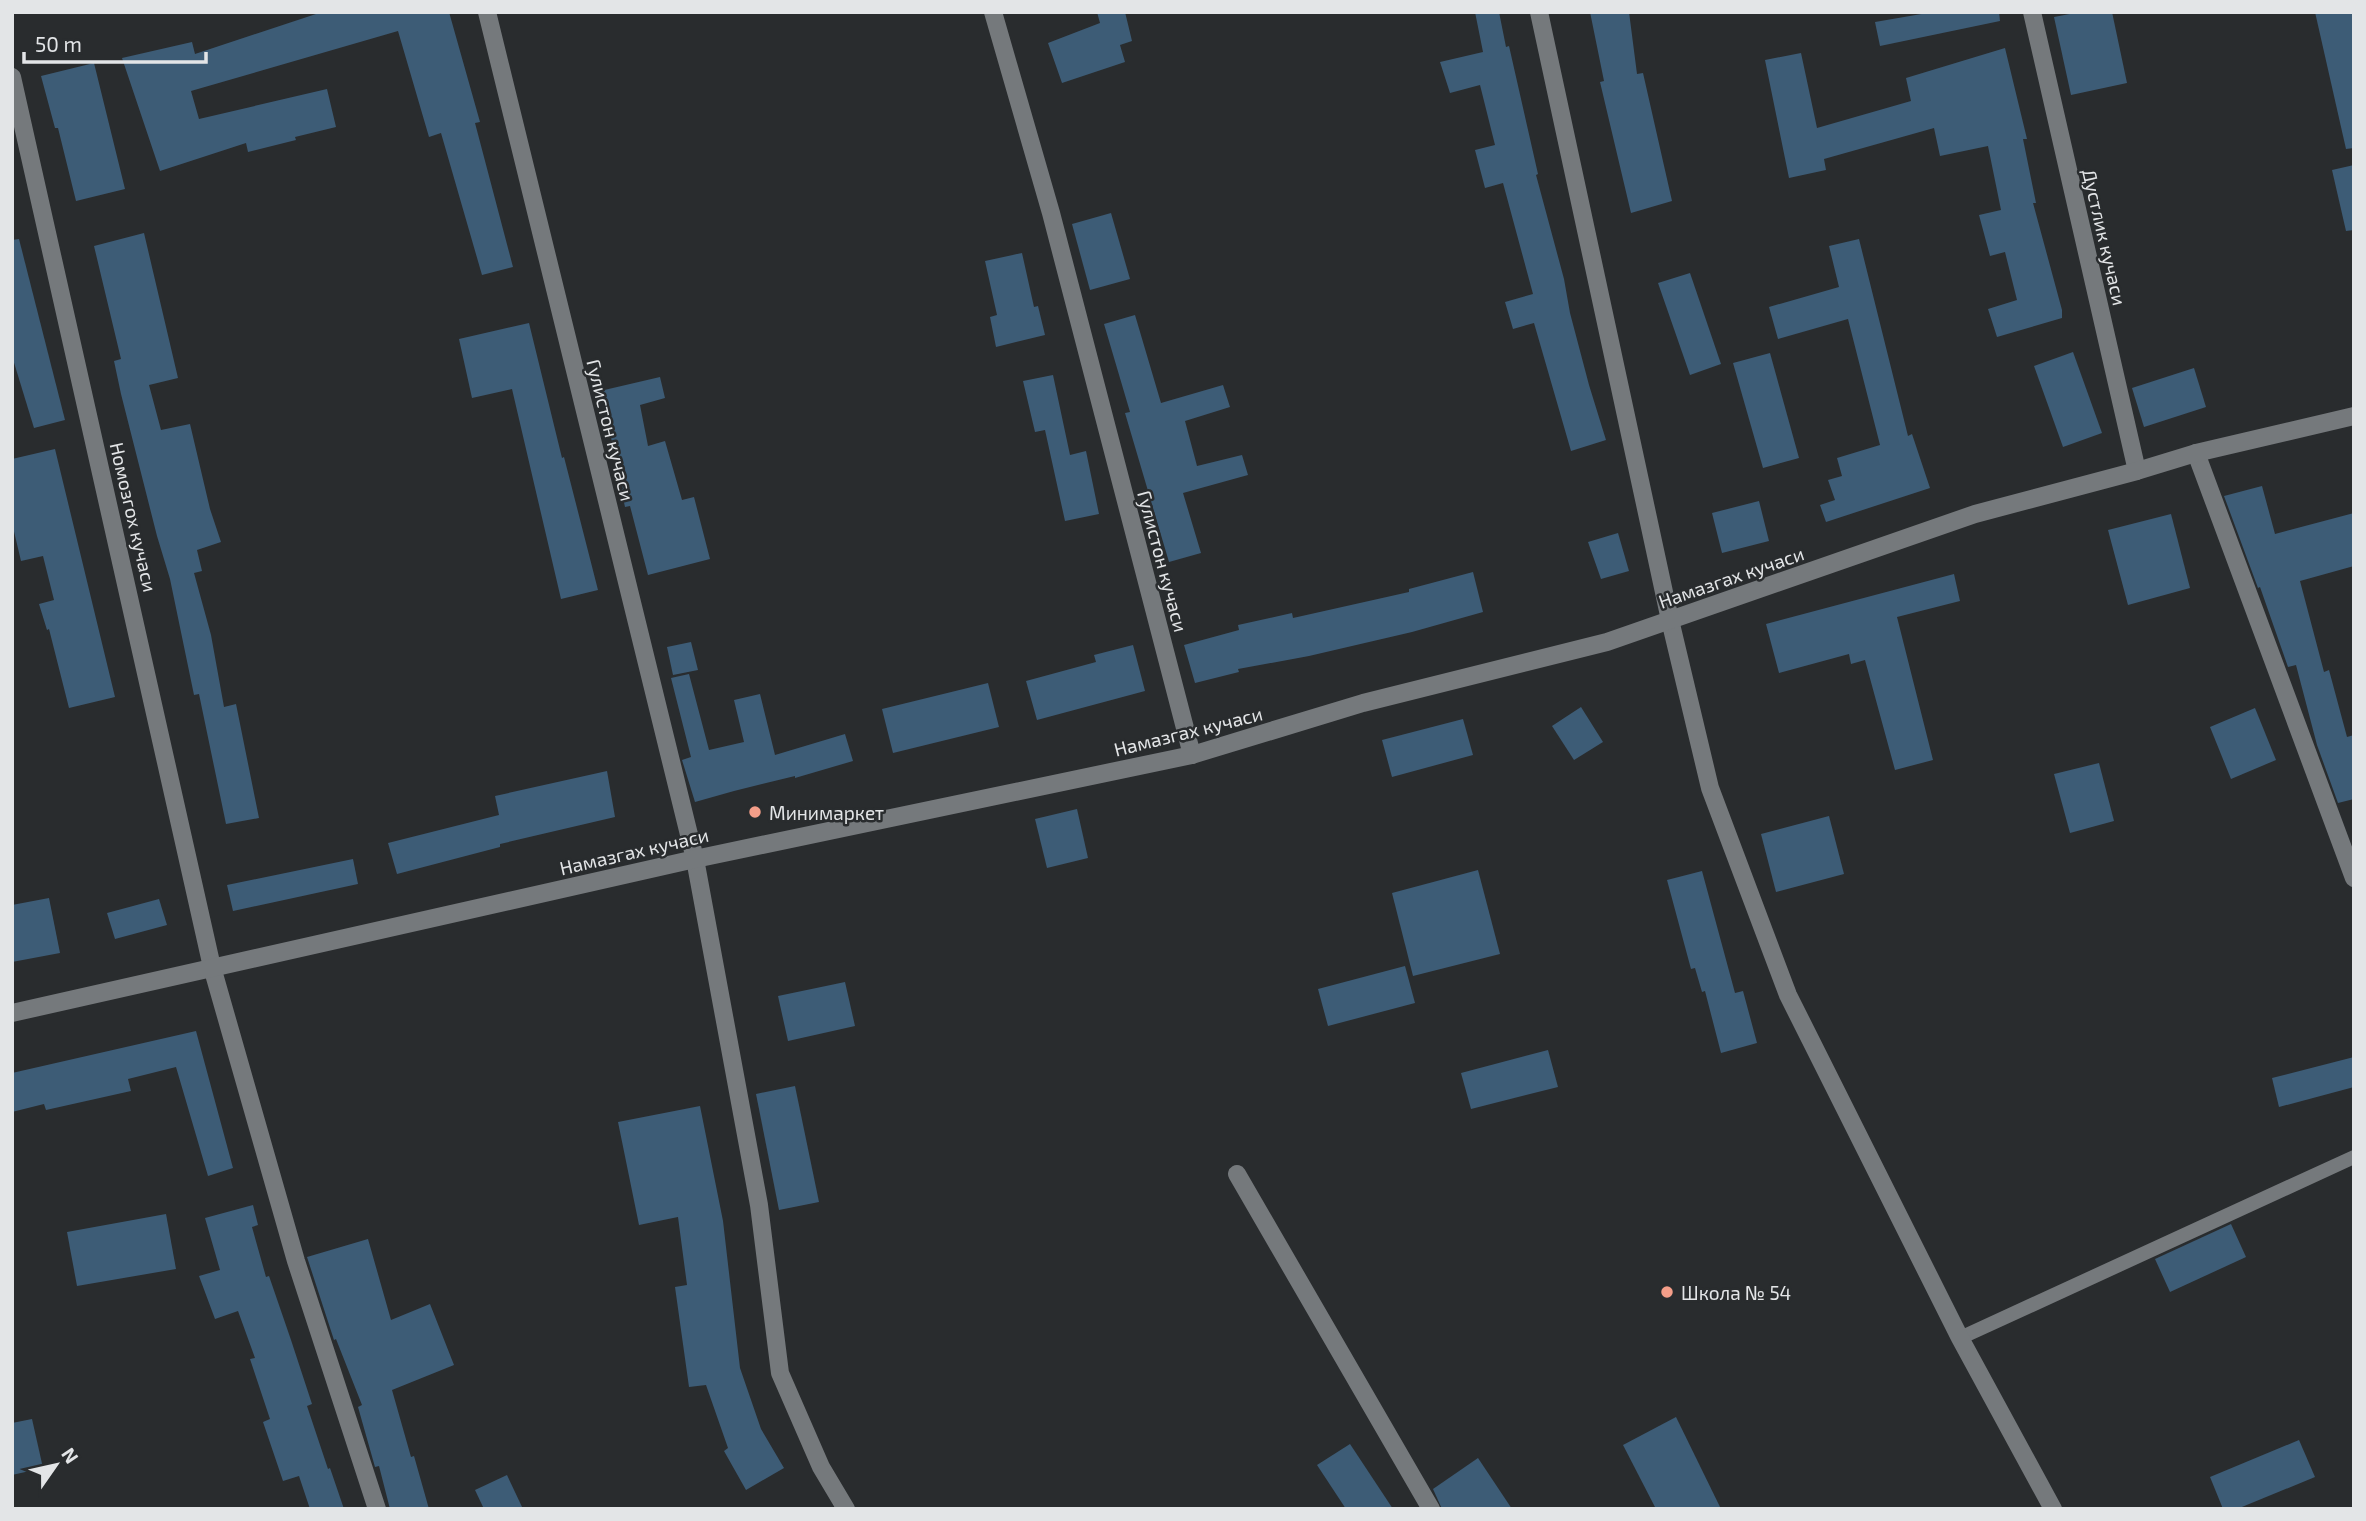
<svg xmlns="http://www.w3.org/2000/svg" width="2366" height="1521" viewBox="0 0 2366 1521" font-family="'Exo 2',sans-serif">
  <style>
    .building { fill: #3d5c76 }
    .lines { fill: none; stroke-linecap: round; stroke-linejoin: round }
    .lane { stroke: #75797c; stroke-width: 14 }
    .street { stroke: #75797c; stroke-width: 18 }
    .secondary { stroke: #75797c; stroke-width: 18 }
    .poi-dot { fill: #f49e89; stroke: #292c2e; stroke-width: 2.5 }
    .labels { text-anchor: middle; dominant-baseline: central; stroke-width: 5; stroke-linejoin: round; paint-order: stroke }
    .street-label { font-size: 19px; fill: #e3e5e7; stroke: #292c2e }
    .poi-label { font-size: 19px; fill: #e3e5e7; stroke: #292c2e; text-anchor: start }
  </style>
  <rect width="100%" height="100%" fill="#292c2e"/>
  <g class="building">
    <path d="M 322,12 L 449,12 L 480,122 L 475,123 L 513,267 L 482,275 L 441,133 L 429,137 L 398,31 L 191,91 L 199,119 L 327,89 L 336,127 L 295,137 L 296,140 L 248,152 L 246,143 L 160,171 L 122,58 L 192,42 L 195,54 Z"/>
    <path d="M 1097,12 L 1125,12 L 1132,41 L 1120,45 L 1125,62 L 1062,83 L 1048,43 L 1100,23 Z"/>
    <path d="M 1475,12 L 1499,12 L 1506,47 L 1509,46 L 1538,174 L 1536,175 L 1564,279 L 1570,313 L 1589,385 L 1606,440 L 1571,451 L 1534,323 L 1513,329 L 1505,302 L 1533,294 L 1503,183 L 1485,188 L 1475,150 L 1495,145 L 1480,85 L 1450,93 L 1440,62 L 1483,52 Z"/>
    <path d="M 1590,12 L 1629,12 L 1637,74 L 1643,73 L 1672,201 L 1631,213 L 1600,82 L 1604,81 Z"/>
    <path d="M 1933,12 L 1999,12 L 2000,21 L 1880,46 L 1875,22 Z"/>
    <path d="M 2080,12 L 2112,12 L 2127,83 L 2071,95 L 2054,17 Z"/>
    <path d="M 2315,12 L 2354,12 L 2354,148 L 2346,149 Z"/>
    <path d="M 2005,48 L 2027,139 L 2023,139 L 2036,203 L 2033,203 L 2062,310 L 2062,318 L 1997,337 L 1988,309 L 2017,300 L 2005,252 L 1990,256 L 1979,215 L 2001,210 L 1988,146 L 1940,156 L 1934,128 L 1824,159 L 1826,170 L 1789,178 L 1765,60 L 1801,53 L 1817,128 L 1911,101 L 1906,78 Z"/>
    <path d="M 94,63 L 125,189 L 76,201 L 58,128 L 55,128 L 41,76 Z"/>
    <path d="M 2354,165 L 2354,230 L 2346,231 L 2332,170 Z"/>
    <path d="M 1111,213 L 1130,279 L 1090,290 L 1072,224 Z"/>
    <path d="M 144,233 L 178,378 L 149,385 L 161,430 L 190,424 L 210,509 L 221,542 L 197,550 L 202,571 L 194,573 L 211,635 L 224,707 L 236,704 L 259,818 L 226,824 L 199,694 L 194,695 L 170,579 L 157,536 L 121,394 L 114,361 L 121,359 L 94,246 Z"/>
    <path d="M 19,239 L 65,420 L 34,428 L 12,356 L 12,240 Z"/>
    <path d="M 1859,239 L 1908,436 L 1912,434 L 1930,488 L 1826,522 L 1820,505 L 1835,500 L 1828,480 L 1842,476 L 1837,458 L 1880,445 L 1848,319 L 1778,339 L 1769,307 L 1839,287 L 1829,246 Z"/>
    <path d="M 1022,253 L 1034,307 L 1038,306 L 1045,335 L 996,347 L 990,317 L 997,315 L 985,261 Z"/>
    <path d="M 1690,273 L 1721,364 L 1690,375 L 1658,283 Z"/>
    <path d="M 1135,315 L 1161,403 L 1223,385 L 1230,407 L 1185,421 L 1197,466 L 1242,455 L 1248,475 L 1183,493 L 1201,553 L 1169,562 L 1125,413 L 1130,412 L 1104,324 Z"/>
    <path d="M 529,323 L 562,458 L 564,457 L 598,590 L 561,599 L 512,389 L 472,398 L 459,339 Z"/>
    <path d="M 2073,352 L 2102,433 L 2063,447 L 2034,366 Z"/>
    <path d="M 1770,353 L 1799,458 L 1763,468 L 1733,363 Z"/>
    <path d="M 2194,368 L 2206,407 L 2144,427 L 2132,388 Z"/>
    <path d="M 1053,375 L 1070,455 L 1086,451 L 1099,514 L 1065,521 L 1045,430 L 1035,432 L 1023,381 Z"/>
    <path d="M 660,377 L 665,398 L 640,405 L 648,446 L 665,441 L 682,500 L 694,497 L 710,559 L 648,575 L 630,506 L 625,507 L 621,489 L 623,489 L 600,391 Z"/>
    <path d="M 55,449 L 115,697 L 69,708 L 49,629 L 47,630 L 39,604 L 54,600 L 43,556 L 21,561 L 12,523 L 12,459 Z"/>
    <path d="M 2262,486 L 2275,534 L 2354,513 L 2354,566 L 2300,581 L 2324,672 L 2329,670 L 2347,737 L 2354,735 L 2354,799 L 2338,803 L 2317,745 L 2296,665 L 2288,667 L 2260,587 L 2258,588 L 2224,496 Z"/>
    <path d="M 1759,501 L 1769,541 L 1722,553 L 1712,513 Z"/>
    <path d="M 2171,514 L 2190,588 L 2128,605 L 2108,530 Z"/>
    <path d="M 1618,533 L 1629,571 L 1601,579 L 1588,542 Z"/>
    <path d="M 1473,572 L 1483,612 L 1412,632 L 1309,656 L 1238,669 L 1239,672 L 1195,683 L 1184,645 L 1239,630 L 1238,625 L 1292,613 L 1293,618 L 1409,592 L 1409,589 Z"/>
    <path d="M 1954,574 L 1960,601 L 1897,617 L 1933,760 L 1895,770 L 1865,660 L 1851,664 L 1849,654 L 1779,673 L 1766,624 Z"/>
    <path d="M 691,642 L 698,670 L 673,675 L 667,647 Z"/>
    <path d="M 1133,645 L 1145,691 L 1037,720 L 1026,681 L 1096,662 L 1094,655 Z"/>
    <path d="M 689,674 L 709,750 L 744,742 L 734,700 L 760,694 L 775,755 L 845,734 L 853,761 L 795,778 L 795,776 L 734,791 L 695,802 L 682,760 L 691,757 L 671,678 Z"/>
    <path d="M 988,683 L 999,727 L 893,753 L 882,709 Z"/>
    <path d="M 1581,707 L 1603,742 L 1574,760 L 1552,726 Z"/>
    <path d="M 2255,708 L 2276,760 L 2231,779 L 2210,727 Z"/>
    <path d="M 1463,719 L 1473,755 L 1392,777 L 1382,740 Z"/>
    <path d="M 2099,763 L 2114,821 L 2070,833 L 2054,774 Z"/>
    <path d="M 607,771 L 615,817 L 500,844 L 500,847 L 397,874 L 388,843 L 499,815 L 495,796 Z"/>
    <path d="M 1077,809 L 1088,858 L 1047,868 L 1035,819 Z"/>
    <path d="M 1829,816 L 1844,874 L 1776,892 L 1761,834 Z"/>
    <path d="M 353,859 L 358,884 L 233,911 L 227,885 Z"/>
    <path d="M 1478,870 L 1500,954 L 1413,976 L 1392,893 Z"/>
    <path d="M 1702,871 L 1735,993 L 1743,991 L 1757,1043 L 1721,1053 L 1705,991 L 1702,992 L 1695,968 L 1691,969 L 1667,880 Z"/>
    <path d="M 49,898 L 60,953 L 12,962 L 12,905 Z"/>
    <path d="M 159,899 L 167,925 L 115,939 L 107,913 Z"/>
    <path d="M 1405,966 L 1415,1003 L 1328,1026 L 1318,989 Z"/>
    <path d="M 845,982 L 855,1026 L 788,1041 L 778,996 Z"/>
    <path d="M 196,1031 L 233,1168 L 208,1176 L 176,1067 L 128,1079 L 131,1091 L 46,1110 L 44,1104 L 12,1112 L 12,1073 Z"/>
    <path d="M 1548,1050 L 1558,1087 L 1471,1109 L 1461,1073 Z"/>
    <path d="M 2354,1057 L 2354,1087 L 2279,1107 L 2272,1078 Z"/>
    <path d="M 795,1086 L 819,1202 L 779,1210 L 756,1094 Z"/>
    <path d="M 700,1106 L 723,1221 L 740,1368 L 761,1429 L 784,1468 L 746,1490 L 724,1451 L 728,1448 L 706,1385 L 689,1387 L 675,1287 L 687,1285 L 678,1217 L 639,1225 L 618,1122 Z"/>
    <path d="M 253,1205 L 258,1225 L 252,1227 L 266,1277 L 269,1276 L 291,1340 L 312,1404 L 307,1406 L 328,1469 L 330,1468 L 344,1509 L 310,1509 L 299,1476 L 283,1481 L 263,1422 L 270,1419 L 250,1359 L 255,1358 L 238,1311 L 215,1319 L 199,1276 L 220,1270 L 205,1218 Z"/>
    <path d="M 166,1214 L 176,1269 L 77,1286 L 67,1232 Z"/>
    <path d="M 2231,1224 L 2246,1257 L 2170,1292 L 2155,1259 Z"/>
    <path d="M 368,1239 L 391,1320 L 430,1304 L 454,1365 L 392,1390 L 411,1457 L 414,1456 L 429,1509 L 390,1509 L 379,1466 L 375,1467 L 358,1407 L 362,1405 L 336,1339 L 334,1340 L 307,1257 Z"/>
    <path d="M 1676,1417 L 1721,1509 L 1656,1509 L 1623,1445 Z"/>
    <path d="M 32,1419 L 43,1468 L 12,1475 L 12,1423 Z"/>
    <path d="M 2299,1440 L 2315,1477 L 2237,1509 L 2223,1509 L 2210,1477 Z"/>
    <path d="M 1350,1444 L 1393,1509 L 1346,1509 L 1317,1465 Z"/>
    <path d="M 1478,1458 L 1512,1509 L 1442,1509 L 1433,1489 Z"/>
    <path d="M 507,1475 L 523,1509 L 484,1509 L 475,1490 Z"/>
  </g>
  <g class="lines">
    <path class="lane" d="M 1960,1338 L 2354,1157"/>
    <g class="street">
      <path d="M 487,12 L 695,859 L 759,1205 L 780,1373 L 821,1467 L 846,1509"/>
      <path d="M 993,12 L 1051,213 L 1192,755"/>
      <path d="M 1539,12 L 1670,620 L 1710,788 L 1788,995 L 1960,1338 L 2053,1509"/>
      <path d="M 2032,12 L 2137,471"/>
      <path d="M 12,77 L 212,967 L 296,1261 L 377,1509"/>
      <path d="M 2196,453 L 2354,878"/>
      <path d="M 1237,1174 L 1431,1509"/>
    </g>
    <path class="secondary" d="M 12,1013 L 695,859 L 1192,755 L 1363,703 L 1607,642 L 1975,514 L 2137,471 L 2196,453 L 2354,416"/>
  </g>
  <g class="poi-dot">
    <circle cx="755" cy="812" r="7"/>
    <circle cx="1667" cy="1292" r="7"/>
  </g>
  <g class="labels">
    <g class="street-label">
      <text transform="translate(2105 237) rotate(77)">Дустлик кучаси</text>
      <text transform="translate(611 430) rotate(76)">Гулистон кучаси</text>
      <text transform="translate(134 517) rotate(77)">Номозгох кучаси</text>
      <text transform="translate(1163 561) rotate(75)">Гулистон кучаси</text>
      <text transform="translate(1731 577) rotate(-19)">Намазгах кучаси</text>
      <text transform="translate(1188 731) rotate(-14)">Намазгах кучаси</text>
      <text transform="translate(634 851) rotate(-13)">Намазгах кучаси</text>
    </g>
    <g class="poi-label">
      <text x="769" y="812">Минимаркет</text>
      <text x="1681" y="1292">Школа № 54</text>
    </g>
  </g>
  <rect width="2366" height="1521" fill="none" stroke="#e3e5e7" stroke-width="28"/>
  <g transform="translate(56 1465) rotate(56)" stroke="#292c2e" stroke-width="5" paint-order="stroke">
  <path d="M0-5L12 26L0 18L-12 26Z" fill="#e3e5e7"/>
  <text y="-10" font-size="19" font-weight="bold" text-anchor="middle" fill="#e3e5e7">N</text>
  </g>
  <path d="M24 52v10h182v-10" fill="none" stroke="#e3e5e7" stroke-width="3.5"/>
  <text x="35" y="52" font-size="21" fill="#e3e5e7" stroke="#292c2e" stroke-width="5" paint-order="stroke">50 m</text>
</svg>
